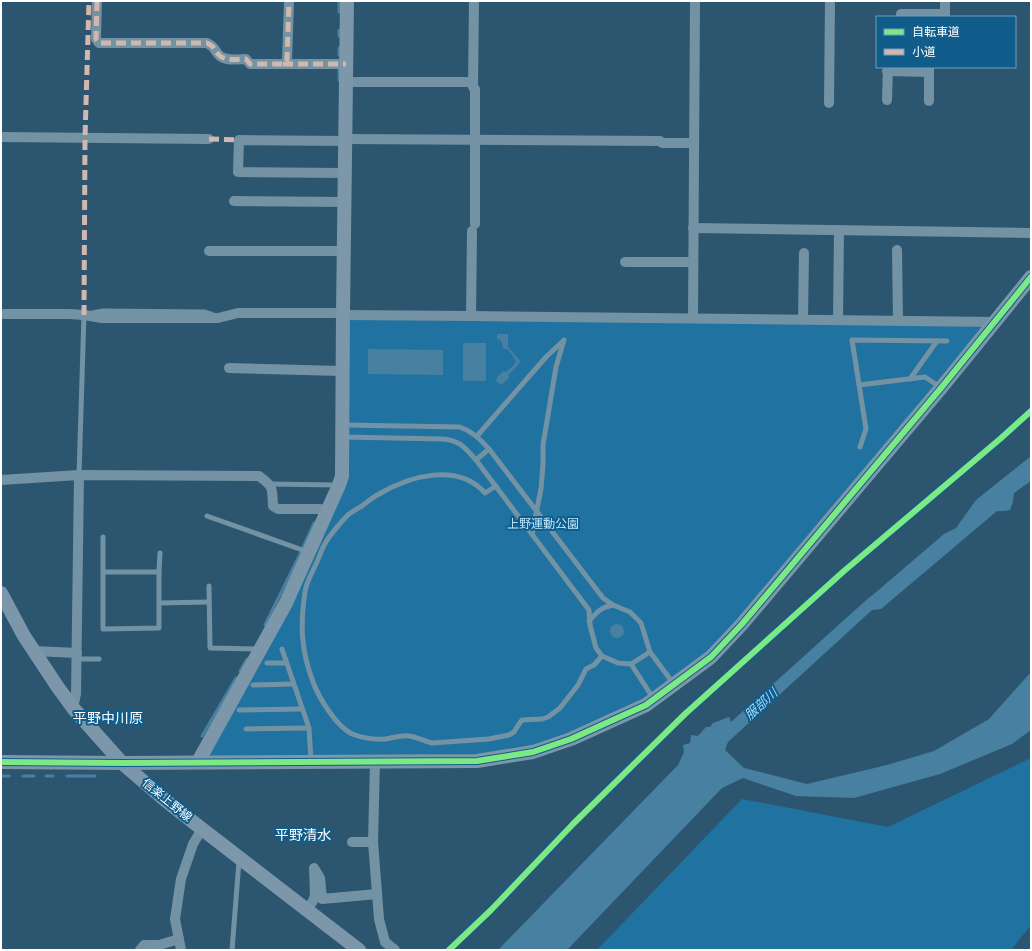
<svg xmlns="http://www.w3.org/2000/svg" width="1032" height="951" viewBox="0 0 1032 951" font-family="'Fira Sans Condensed','Noto Sans JP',sans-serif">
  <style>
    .green { fill: #2073a1 }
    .water { fill: #4780a0 }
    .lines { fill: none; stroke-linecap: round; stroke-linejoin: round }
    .stream { stroke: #4780a0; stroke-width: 3 }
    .lane { stroke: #7392a4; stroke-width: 5 }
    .street { stroke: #7392a4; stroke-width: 10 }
    .secondary { stroke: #7b97a9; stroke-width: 14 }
    .quiet { stroke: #d1b7ad; stroke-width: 5; stroke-dasharray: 10 5; stroke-linecap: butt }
    .cycleway-casing { stroke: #105d8c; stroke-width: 8 }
    .cycleway { stroke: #7ce984; stroke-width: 6 }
    .labels { text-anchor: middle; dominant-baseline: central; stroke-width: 4; stroke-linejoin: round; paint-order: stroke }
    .park-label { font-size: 12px; fill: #bde6fd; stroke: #105d8c }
    .street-label { font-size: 12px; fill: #fff; stroke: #105d8c }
    .water-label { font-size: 13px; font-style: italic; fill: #a2dbfa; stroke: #105d8c }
    .quarter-label { font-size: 14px; fill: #fff; stroke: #105d8c }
  </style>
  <rect width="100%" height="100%" fill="#2c5670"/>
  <g class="green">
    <path d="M 351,319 L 983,326 L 859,478 L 709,657 L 645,703 L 570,738 L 476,760 L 200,761 L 341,486 L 348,320 Z"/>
    <path d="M 1031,758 L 1031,925 L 1011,950 L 597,950 L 742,799 L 888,827 Z"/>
  </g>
  <g class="water">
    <path d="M 497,334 L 508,334 L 508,347 L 520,361 L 519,364 L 508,375 L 509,376 L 509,378 L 501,385 L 496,381 L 497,378 L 503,371 L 506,372 C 519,360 518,362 507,349 L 503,349 C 503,345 502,340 497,339 Z"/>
    <rect x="463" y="343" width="23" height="38"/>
    <path d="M 368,349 L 443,350 L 443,375 L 368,374 Z"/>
    <path d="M 1031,456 L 1031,481 L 1014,493 L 1013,502 L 1010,510 L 1005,511 L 997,511 L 881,609 L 872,610 L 728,742 L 725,750 L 744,768 L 807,784 L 887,765 L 934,751 L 989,719 L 1031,672 L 1031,730 L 1012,744 L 940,774 L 854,798 L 796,796 L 743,778 L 722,788 L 567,950 L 498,950 L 678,765 L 684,752 L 683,745 L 690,743 L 691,735 L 698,736 L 706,727 L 710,727 L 713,723 L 729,717 L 731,722 L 864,602 L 875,593 L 944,534 L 956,528 L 976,500 Z"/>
    <circle cx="617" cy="631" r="7"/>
  </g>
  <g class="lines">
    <g class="stream">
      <path d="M 339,12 L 339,1"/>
      <path d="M 339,36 L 339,30"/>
      <path d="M 339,55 L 339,48"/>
      <path d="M 339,80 L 339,67"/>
      <path d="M 303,547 L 314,523"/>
      <path d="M 265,625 L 301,552"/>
      <path d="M 240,671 L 247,659"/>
      <path d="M 202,736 L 236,678"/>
      <path d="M 1,776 L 9,776"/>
      <path d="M 23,776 L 34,776"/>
      <path d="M 46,776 L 53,776"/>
      <path d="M 67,776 L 95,776"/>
    </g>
    <g class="lane">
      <path d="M 92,313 L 103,311 L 205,312 L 211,314 L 215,316"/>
      <path d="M 910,379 L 937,341"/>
      <path d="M 859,385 L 925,377 L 940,387"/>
      <path d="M 344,425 L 460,427 C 473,432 480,439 489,449 L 603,598 L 613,605 L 630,612 L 641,623 L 650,652 L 673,683"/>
      <path d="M 477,436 L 546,357 L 563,341"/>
      <path d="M 343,437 L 442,439 C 460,440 465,448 476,460 L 589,610 L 590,625 L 596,648 L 602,656 L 618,663 L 631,664 L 650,652"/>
      <path d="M 860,447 L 866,429 L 852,340 L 947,341"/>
      <path d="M 476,460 L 489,449"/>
      <path d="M 79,475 L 84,314"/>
      <path d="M 269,484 L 338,485"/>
      <path d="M 496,486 L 485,493 C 458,462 410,476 379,494 C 373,497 367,502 362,506 C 357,509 351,512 347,516 C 341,522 330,535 326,542 C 322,548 320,555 317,562 C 313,571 306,582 305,592 C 300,626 301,650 313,682 C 319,698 336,726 352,734 C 363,738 374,740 385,739 C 393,738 400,735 409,736 C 417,737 424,741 432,743 L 489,739 L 509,735 L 514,732 L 519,724 L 522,720 L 542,719 L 548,717 L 560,708 L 578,685 L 586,669 L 594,665 L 602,656"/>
      <path d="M 207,516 L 308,552"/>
      <path d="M 532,534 L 541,489 L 543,464 L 543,445 L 556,367 L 564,340"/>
      <path d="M 103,537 L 103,629 L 159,628 L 159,572 L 160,553"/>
      <path d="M 104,572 L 159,572"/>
      <path d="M 209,586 L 210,648 L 259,649"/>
      <path d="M 160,603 L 209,602"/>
      <path d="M 589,621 C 598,611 600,608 613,605"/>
      <path d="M 282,649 L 309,728 L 311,761"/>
      <path d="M 77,659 L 99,659"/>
      <path d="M 267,663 L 286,663"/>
      <path d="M 631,664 L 653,698"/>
      <path d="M 253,685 L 293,684"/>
      <path d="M 239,710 L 302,709"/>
      <path d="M 246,729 L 309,728"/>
      <path d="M 232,950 L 239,861"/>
    </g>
    <g class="street">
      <path d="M 97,1 L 96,39 L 99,43 L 207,43 C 215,47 213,48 218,54 C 224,62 238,59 246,59 L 250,64 L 283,64 L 287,61 L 289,1"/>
      <path d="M 474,1 L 473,87 L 475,89 L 475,224"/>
      <path d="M 901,14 L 945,14"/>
      <path d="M 945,17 L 945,1"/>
      <path d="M 283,64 L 346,64"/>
      <path d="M 887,71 L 929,72"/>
      <path d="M 346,82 L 473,82"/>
      <path d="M 887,100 L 888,67"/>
      <path d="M 929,101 L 929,67"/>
      <path d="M 829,103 L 830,1"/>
      <path d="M 1,137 L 209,139"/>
      <path d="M 345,139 L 660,141 L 662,143 L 694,143"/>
      <path d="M 344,173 L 238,172 L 239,140 L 345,141"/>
      <path d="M 234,201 L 344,202"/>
      <path d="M 693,228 L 1031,233"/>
      <path d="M 897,250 L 898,320"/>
      <path d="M 209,251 L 344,251"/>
      <path d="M 625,262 L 693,262"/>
      <path d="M 1,314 L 70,314 L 84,315 L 102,318 L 218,318 L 238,313 L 343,313"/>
      <path d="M 343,315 L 471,316 L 995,322"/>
      <path d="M 471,316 L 472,231"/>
      <path d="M 693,318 L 695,1"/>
      <path d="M 803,319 L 804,253"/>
      <path d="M 838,320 L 839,230"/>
      <path d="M 229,368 L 342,371"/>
      <path d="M 1,480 L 79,475 L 259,476 C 274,487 272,488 273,506 L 278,509 L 320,509 L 325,511 L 327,513"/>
      <path d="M 34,651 L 77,653"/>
      <path d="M 73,708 L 76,694 L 79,475"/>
      <path d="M 375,762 L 373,842 L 379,919 L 385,942 L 395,950"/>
      <path d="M 352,842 L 373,842"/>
      <path d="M 307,910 L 313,901 L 315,895 L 314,868 L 320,878 L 322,899 L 377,894"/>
      <path d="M 140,950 L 144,945 L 159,945 L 179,939"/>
      <path d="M 181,950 L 175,919 L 181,879 L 193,844 L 202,829"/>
    </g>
    <g class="secondary">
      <path d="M 1,593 L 24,636 L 57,686 L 73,708 L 122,763 L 165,800 L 202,829 L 359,950"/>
      <path d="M 1,762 L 122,763 L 477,761 L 533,752 L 571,739 L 646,705 L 711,657 L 742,624 L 941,388 L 1031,277"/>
      <path d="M 198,762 L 286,603 L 339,485 L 342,476 L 343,313 L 347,1"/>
    </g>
    <g class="quiet">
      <path d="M 97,1 L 96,39 L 99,43 L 207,43 C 215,47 213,48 218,54 C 224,62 238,59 246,59 L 250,64 L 283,64 L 287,61 L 289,1"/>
      <path d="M 283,64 L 346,64"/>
      <path d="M 209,139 L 239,140"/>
      <path d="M 84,315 L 85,138 L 89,1"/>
    </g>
    <defs>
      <g id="cycleway">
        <path d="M 1,762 L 122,763 L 477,761 L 533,752 L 571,739 L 646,705 L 711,657 L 742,624 L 941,388 L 1031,277"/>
        <path d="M 449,950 L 491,910 L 573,824 L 685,714 L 844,571 L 1000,439 L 1031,411"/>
      </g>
    </defs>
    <use href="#cycleway" class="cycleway-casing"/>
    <use href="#cycleway" class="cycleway"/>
  </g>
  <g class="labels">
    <g class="park-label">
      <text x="543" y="524">上野運動公園</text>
    </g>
    <g class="street-label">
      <text transform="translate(167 800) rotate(39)">信楽上野線</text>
    </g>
    <g class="water-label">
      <text transform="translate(761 704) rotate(-42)">服部川</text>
    </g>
    <g class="quarter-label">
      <text x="108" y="718">平野中川原</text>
      <text x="303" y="835">平野清水</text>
    </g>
  </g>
  <rect width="1032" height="951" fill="none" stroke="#ffffff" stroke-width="4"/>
  <rect x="876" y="16" width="140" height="52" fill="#105d8c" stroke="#709eba"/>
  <rect x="884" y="29" width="20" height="6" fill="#7ce984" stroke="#709eba"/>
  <text x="912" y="36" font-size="12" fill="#ffffff">自転車道</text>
  <rect x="884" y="49" width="20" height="6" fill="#d1b7ad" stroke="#709eba"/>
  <text x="912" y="56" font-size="12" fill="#ffffff">小道</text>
</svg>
